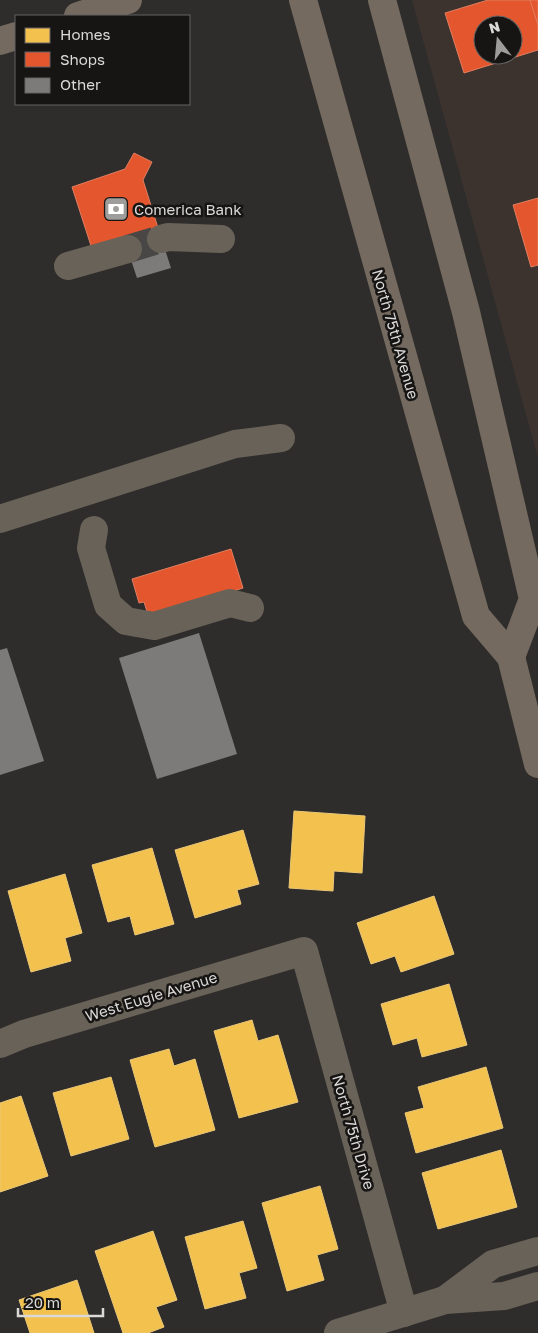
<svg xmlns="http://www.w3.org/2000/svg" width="538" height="1333" viewBox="0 0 538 1333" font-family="'Golos Text',sans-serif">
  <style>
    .built { fill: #3c332e; fill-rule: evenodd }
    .homes { fill: #f2c14e; stroke: #ebc877 }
    .shops { fill: #e4572e; stroke: #e17e61; fill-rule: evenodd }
    .building { fill: #7d7b7a }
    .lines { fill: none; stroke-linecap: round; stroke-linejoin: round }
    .minor-tunnel { stroke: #494745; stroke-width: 28; stroke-dasharray: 28 14; stroke-linecap: butt }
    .minor { stroke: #696258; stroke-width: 28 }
    .major { stroke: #746a5f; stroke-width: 28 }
    .labels { text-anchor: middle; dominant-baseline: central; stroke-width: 5; stroke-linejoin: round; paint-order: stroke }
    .poi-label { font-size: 15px; fill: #dbd9d8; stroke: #171514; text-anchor: start }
    .street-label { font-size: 15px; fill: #dbd9d8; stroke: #171514 }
  </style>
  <rect width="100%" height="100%" fill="#2f2d2b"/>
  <path class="built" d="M 412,0 L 538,0 L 538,458 L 467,200 ZM 483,25 L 513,25 L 513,55 L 483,55 Z"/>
  <g class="homes">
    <path d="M 294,811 L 365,816 L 362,873 L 334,871 L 333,891 L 289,888 Z"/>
    <path d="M 243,830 L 259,884 L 237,890 L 241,904 L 195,918 L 175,850 Z"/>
    <path d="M 152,848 L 174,924 L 135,935 L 130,916 L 108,922 L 92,865 Z"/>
    <path d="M 65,874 L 82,933 L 65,938 L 71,961 L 31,972 L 8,891 Z"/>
    <path d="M 434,896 L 454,954 L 401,972 L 395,956 L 371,964 L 357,923 Z"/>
    <path d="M 449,984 L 467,1045 L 422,1057 L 417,1038 L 393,1045 L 381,1004 Z"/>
    <path d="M 252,1020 L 258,1041 L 278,1035 L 298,1102 L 239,1118 L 214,1031 Z"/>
    <path d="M 169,1049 L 174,1066 L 195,1059 L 215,1130 L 155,1147 L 130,1060 Z"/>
    <path d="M 486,1067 L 503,1128 L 416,1153 L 405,1113 L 424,1108 L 418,1087 Z"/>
    <path d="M 111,1077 L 129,1139 L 71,1156 L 53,1093 Z"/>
    <path d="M 21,1096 L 48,1176 L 0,1192 L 0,1103 Z"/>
    <path d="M 501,1150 L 517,1207 L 438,1229 L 422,1173 Z"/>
    <path d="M 320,1186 L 338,1249 L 317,1255 L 324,1280 L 287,1291 L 262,1203 Z"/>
    <path d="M 243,1221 L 257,1268 L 239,1273 L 246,1298 L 205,1309 L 185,1237 Z"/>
    <path d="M 153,1231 L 177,1300 L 156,1307 L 164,1327 L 148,1333 L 123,1333 L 95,1251 Z"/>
    <path d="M 77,1280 L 94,1333 L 30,1333 L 19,1300 Z"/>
  </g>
  <g class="shops">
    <path d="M 488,0 L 538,0 L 538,50 L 464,73 L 445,13 ZM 483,25 L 513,25 L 513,55 L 483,55 Z"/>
    <path d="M 530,0 L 538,0 L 538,25 Z"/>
    <path d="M 134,153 L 152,162 L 143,180 L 159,231 L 93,252 L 72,187 L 125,169 Z"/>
    <path d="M 538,198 L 538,265 L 531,267 L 513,205 Z"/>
    <path d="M 231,549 L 243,588 L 149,618 L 144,602 L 139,603 L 132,579 Z"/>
  </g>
  <g class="building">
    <path d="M 159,231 L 171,268 L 137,278 L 125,242 Z"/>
    <path d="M 199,633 L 237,754 L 157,779 L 119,658 Z"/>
    <path d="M 7,648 L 44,761 L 0,775 L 0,650 Z"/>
  </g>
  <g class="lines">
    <path class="minor-tunnel" d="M 128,249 L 161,239"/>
    <g class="minor">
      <path d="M 161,239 L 168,237 L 221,239"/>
      <path d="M 68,266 L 128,249"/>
      <path d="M 0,519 L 235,444 L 281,438"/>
      <path d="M 94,530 L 91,548 L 108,605 L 126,621 L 154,626 L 230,603 L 250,608"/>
      <path d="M 0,1044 L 24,1034 L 304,951 L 404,1313"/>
      <path d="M 445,1300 L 493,1264 L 538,1251"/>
      <path d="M 338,1333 L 445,1300 L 504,1296 L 538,1286"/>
    </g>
    <g class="major">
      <path d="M 303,0 L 476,616 L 511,657 L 538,764"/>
      <path d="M 382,0 L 466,312 L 533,599 L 511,657"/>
      <path d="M 78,16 L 128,0"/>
      <path d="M 0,41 L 16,36"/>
    </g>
  </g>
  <defs>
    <symbol id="bank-square" viewBox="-11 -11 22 22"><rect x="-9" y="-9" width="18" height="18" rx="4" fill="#9f9d9b" stroke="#171514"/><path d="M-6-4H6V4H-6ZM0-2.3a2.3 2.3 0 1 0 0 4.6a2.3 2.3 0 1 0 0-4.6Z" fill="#fff"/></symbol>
  </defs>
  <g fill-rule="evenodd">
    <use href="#bank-square" x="102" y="195" width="28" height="28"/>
  </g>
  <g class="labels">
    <g class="poi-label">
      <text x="134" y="209">Comerica Bank</text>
    </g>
    <g class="street-label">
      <text transform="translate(396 334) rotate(74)">North 75th Avenue</text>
      <text transform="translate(151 996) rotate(-17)">West Eugie Avenue</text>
      <text transform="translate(354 1132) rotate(74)">North 75th Drive</text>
    </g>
  </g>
  <rect x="15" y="15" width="175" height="90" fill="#171514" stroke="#656362"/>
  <rect x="25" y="28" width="25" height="15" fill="#f2c14e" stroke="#656362"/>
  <text x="60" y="40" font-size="15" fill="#dbd9d8">Homes</text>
  <rect x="25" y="52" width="25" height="15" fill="#e4572e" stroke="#656362"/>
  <text x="60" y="65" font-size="15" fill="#dbd9d8">Shops</text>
  <rect x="25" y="78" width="25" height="15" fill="#7d7b7a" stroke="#656362"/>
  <text x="60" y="90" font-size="15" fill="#dbd9d8">Other</text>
  <g transform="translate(498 40) rotate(344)"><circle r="24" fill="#171514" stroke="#656362"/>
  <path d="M0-4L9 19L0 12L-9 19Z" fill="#9f9d9b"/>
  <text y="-8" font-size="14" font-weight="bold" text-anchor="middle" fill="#dbd9d8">N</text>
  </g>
  <path d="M18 1308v8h85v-8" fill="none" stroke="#dbd9d8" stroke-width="2.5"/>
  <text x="25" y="1308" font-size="15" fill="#dbd9d8" stroke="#171514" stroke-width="4" paint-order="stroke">20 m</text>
</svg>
